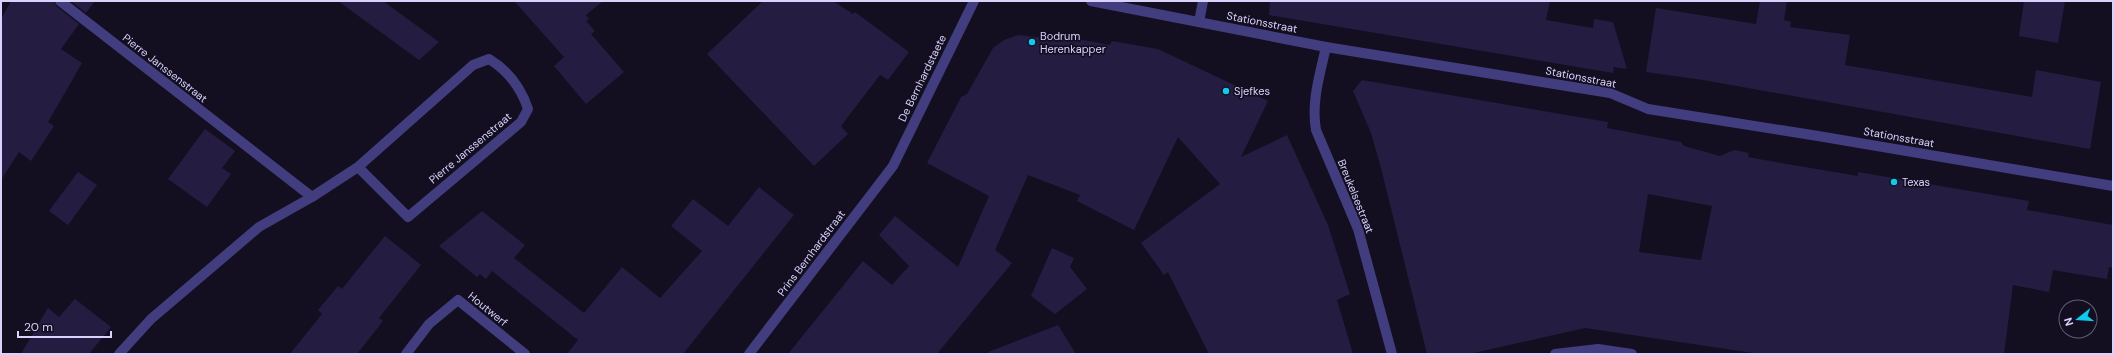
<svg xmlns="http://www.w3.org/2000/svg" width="2114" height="355" viewBox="0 0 2114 355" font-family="'DM Sans',sans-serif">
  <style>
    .building { fill: #251c41; fill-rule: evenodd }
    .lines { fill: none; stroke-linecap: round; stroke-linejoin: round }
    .minor { stroke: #423d7e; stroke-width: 10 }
    .poi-dot { fill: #0ecbec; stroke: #130f21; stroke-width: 1.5 }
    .labels { text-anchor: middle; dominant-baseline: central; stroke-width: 3.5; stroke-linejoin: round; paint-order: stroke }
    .street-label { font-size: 11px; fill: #d9d2fc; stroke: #130f21 }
    .poi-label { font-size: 11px; fill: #d9d2fc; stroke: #130f21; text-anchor: start }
  </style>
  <rect width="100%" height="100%" fill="#130f21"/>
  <g class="building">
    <path d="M 11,1 L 54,1 L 56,6 L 79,24 L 61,49 L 82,63 L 48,122 L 54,126 L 31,161 L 19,152 L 1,180 L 1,19 Z"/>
    <path d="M 71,1 L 95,1 L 86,13 Z"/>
    <path d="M 338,1 L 383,1 L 439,42 L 419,60 Z"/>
    <path d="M 514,1 L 603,1 L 586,15 L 589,19 L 586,21 L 595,31 L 591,34 L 624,72 L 586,104 L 554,66 L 564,57 Z"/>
    <path d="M 763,1 L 833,1 L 853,14 L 855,12 L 909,52 L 888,80 L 880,75 L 841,126 L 848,134 L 814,166 L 707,54 Z"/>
    <path d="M 1270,1 L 1550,1 L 1546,20 L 1593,28 L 1594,19 L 1613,22 L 1627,69 L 1614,67 L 1613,73 L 1269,15 Z"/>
    <path d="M 1760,1 L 1787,1 L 1784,20 L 1791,22 L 1790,27 L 1850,35 L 1845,65 L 2032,97 L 2036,70 L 2101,82 L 2090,149 L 1703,80 L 1646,72 L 1656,8 L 1756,24 Z"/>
    <path d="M 2024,1 L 2065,1 L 2058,43 L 2019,36 Z"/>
    <path d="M 1050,34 L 1110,45 L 1112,41 L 1158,49 L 1268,101 L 1241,157 L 1287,135 L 1328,225 L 1350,294 L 1337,300 L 1353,354 L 1209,354 L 1168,272 L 1164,275 L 1141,243 L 1220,184 L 1178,137 L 1134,230 L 1077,201 L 1080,195 L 1028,175 L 995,250 L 1012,263 L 937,354 L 788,354 L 863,261 L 892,285 L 909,266 L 879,235 L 895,216 L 958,267 L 989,196 L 927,163 L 961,97 L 967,94 L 993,48 L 1004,40 L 1018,35 L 1045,38 Z"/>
    <path d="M 1362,80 L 1608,122 L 1607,128 L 1681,142 L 1684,146 L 1720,156 L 1734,150 L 1749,153 L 1748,157 L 1781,163 L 1858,176 L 1858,172 L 2029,201 L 2027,210 L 2113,225 L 2113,268 L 2109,267 L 2107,279 L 2053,270 L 2049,292 L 2013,285 L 2004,354 L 1760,354 L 1585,328 L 1469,354 L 1427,354 L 1381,168 L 1371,133 L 1353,91 ZM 1648,194 L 1712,206 L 1701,260 L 1639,252 Z"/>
    <path d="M 205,129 L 235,151 L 222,168 L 231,174 L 207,207 L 168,179 Z"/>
    <path d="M 78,172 L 97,185 L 68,225 L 49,211 Z"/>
    <path d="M 759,187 L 794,215 L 683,354 L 567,354 L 578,340 L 492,271 L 486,279 L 480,274 L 477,277 L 439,246 L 482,211 L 525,245 L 514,258 L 584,313 L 622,267 L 660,298 L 702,251 L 671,226 L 693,199 L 728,226 Z"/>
    <path d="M 385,236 L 421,265 L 379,318 L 383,321 L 357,354 L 290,354 L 322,314 L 318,310 L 338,286 L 342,289 Z"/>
    <path d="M 1052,248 L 1074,258 L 1070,267 L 1087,289 L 1055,314 L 1031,296 Z"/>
    <path d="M 75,299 L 111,327 L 89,354 L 21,354 L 48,308 L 59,317 Z"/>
    <path d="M 1058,325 L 1076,354 L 989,354 L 988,352 Z"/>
  </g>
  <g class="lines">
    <g class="minor">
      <path d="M 60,1 L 312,197"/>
      <path d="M 1091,1 L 1326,47 L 1610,93 L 1648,109 L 1818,136 L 2113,186"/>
      <path d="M 1199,22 L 1203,1"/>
      <path d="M 1326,47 C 1320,74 1311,102 1316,130 L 1358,229 L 1392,354"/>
      <path d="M 119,354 L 151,319 L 259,227 L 312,197 L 358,167 L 473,65 L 489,59 C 507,70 521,88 528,109 L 521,122 L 408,217 L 358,167"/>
      <path d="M 406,354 L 429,324 L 458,300 L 525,354"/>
      <path d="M 749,354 L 893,166 L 974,1"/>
      <path d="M 1555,354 L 1598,349 L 1632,354"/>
    </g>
  </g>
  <g class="poi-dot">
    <circle cx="1032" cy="42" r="4"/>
    <circle cx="1226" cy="91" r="4"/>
    <circle cx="1894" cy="182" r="4"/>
  </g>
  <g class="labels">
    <g class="street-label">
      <text transform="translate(1262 22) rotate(11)">Stationsstraat</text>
      <text transform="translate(165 68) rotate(38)">Pierre Janssenstraat</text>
      <text transform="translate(1581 77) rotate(11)">Stationsstraat</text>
      <text transform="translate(922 78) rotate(-64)">De Bernhardstaete</text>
      <text transform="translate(1899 137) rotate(10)">Stationsstraat</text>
      <text transform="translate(470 148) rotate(-40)">Pierre Janssenstraat</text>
      <text transform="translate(1356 196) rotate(68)">Breukelsestraat</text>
      <text transform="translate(811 253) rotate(-53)">Prins Bernhardstraat</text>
      <text transform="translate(488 309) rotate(39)">Houtwerf</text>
    </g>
    <g class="poi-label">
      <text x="1040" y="36">Bodrum<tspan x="1040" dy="13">Herenkapper</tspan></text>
      <text x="1234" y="91">Sjefkes</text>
      <text x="1902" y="182">Texas</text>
    </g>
  </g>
  <rect width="2114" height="355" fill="none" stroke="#d9d2fc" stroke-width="4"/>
  <g transform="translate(2078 319) rotate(253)"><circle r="19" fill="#130f21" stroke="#625d79"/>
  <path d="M0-3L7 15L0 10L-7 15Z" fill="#0ecbec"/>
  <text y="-6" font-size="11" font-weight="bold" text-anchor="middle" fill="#d9d2fc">N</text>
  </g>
  <path d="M18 331v6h93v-6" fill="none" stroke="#d9d2fc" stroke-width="2"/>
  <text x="24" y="331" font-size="12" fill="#d9d2fc" stroke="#130f21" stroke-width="3" paint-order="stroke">20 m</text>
</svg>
